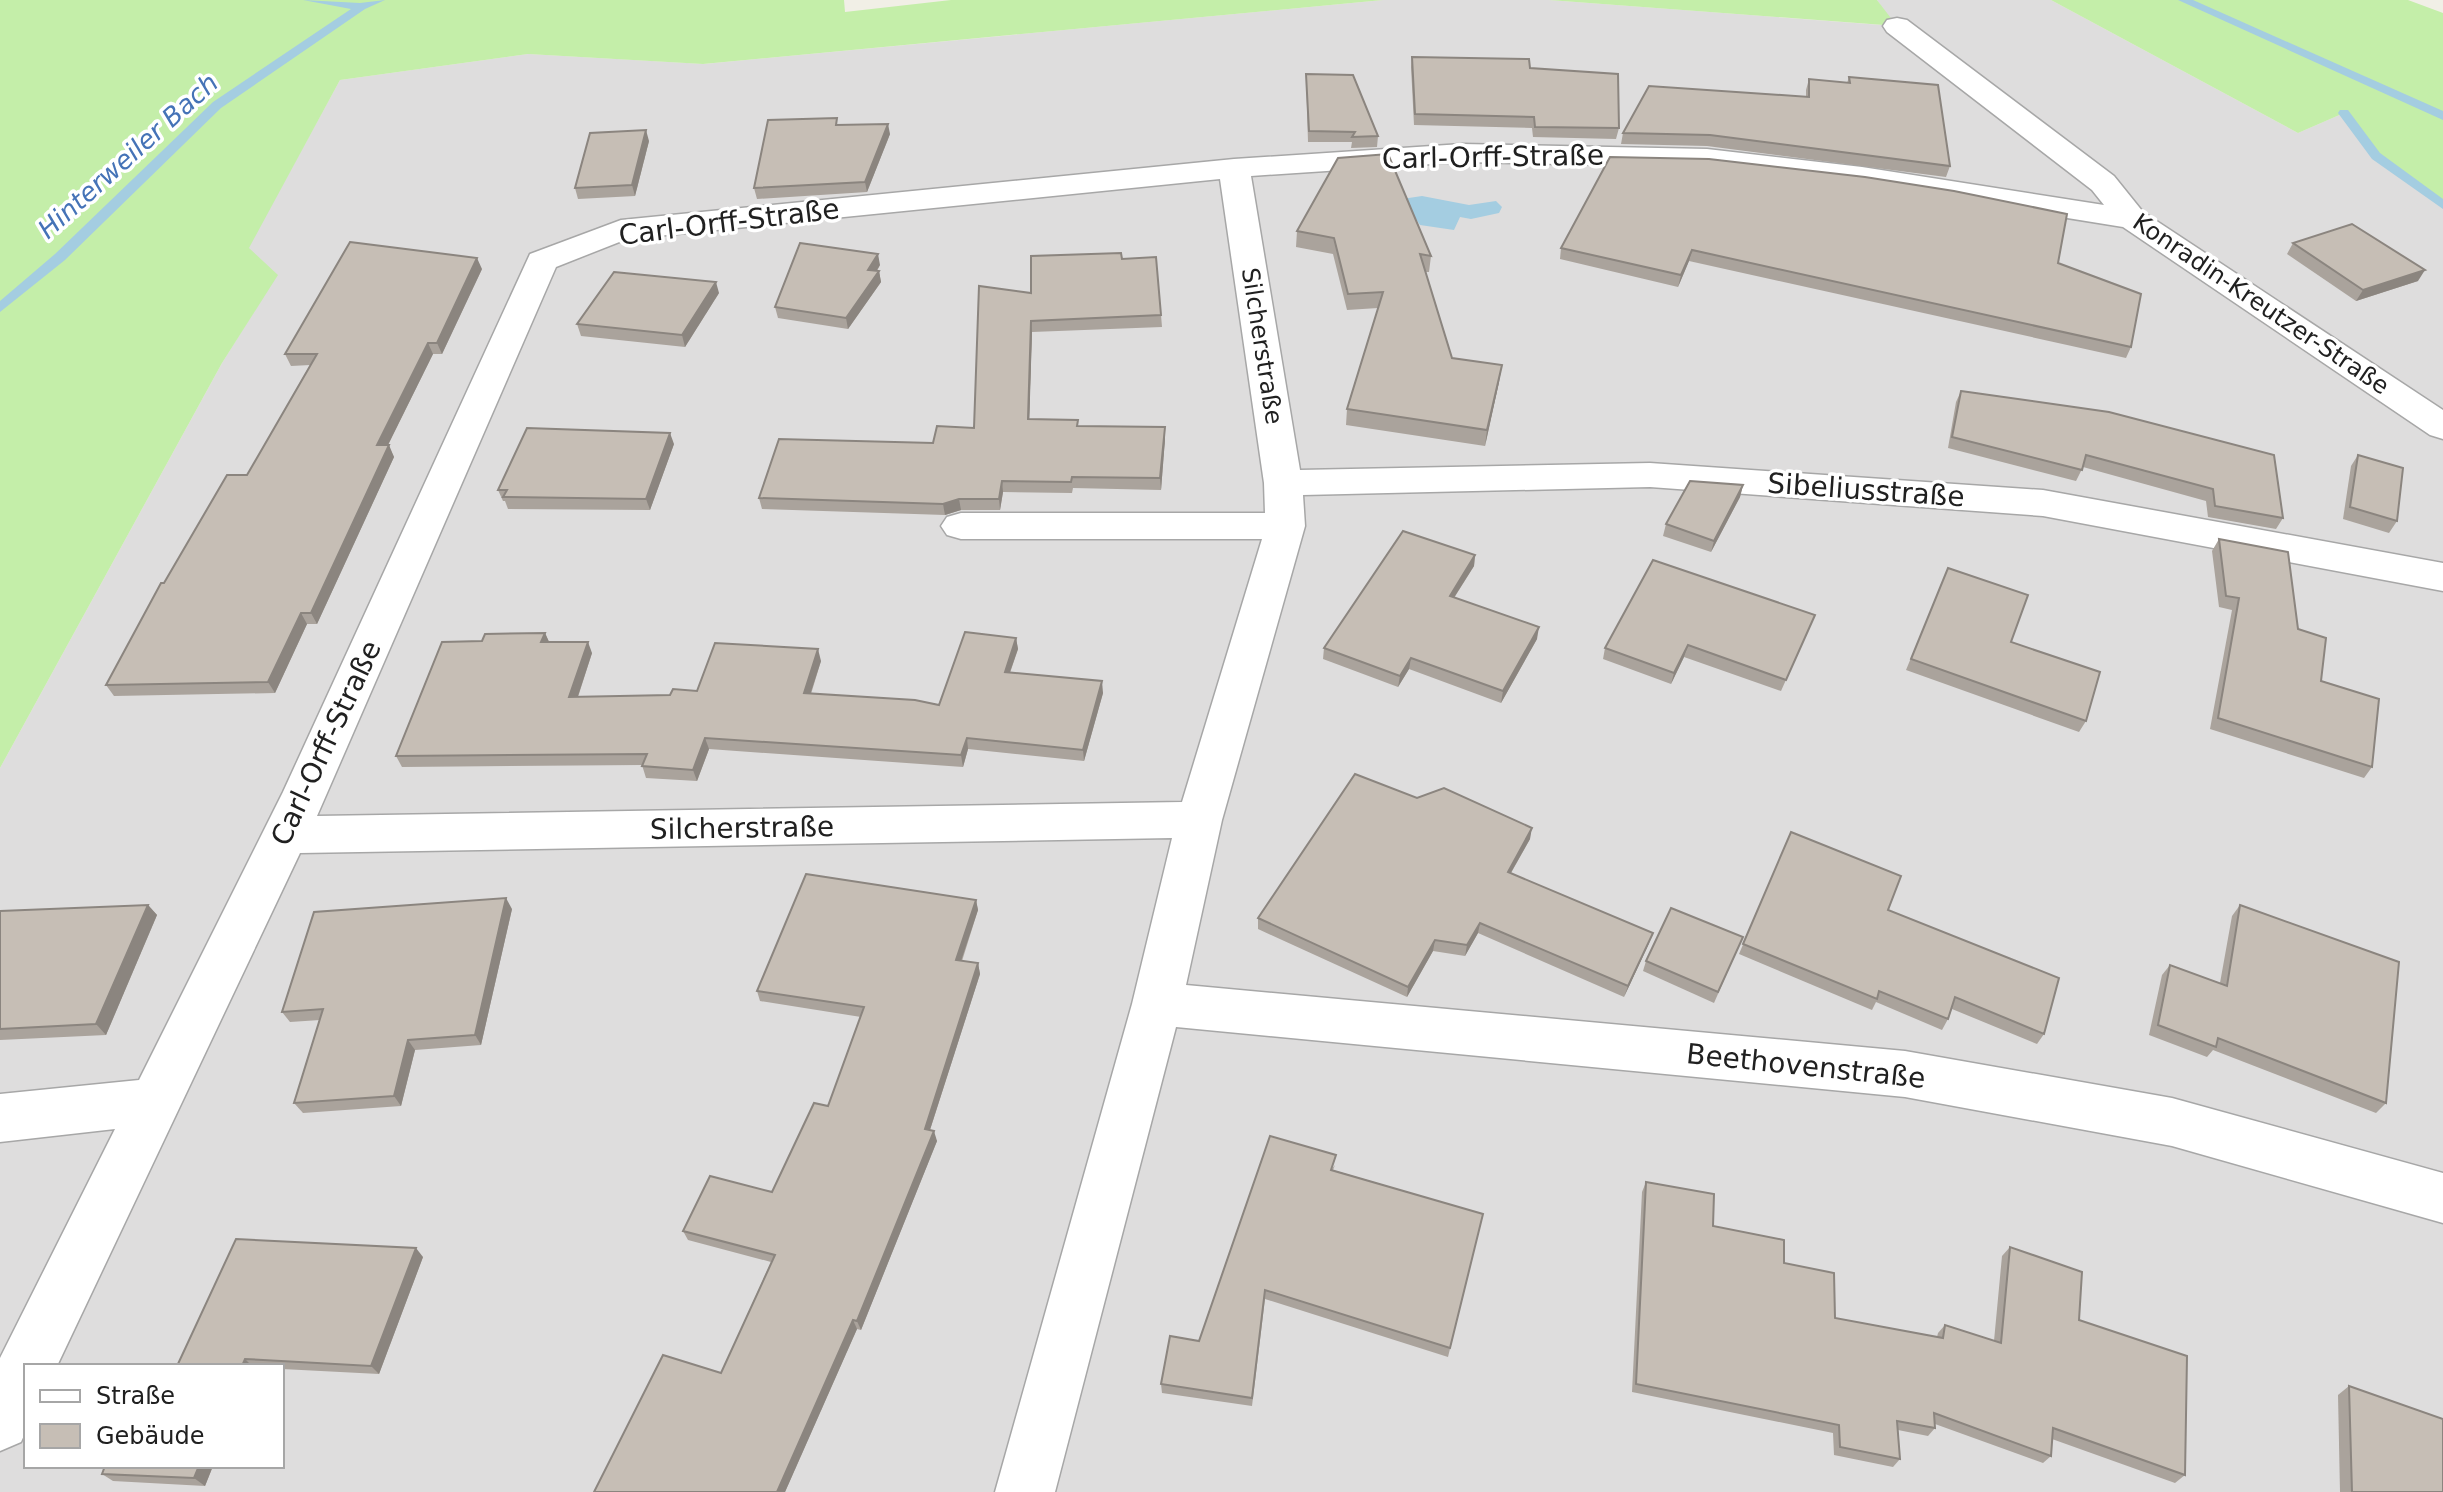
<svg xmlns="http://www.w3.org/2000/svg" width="2443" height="1492" viewBox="0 0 2443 1492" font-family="'DejaVu Sans',sans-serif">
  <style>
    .residential { fill: #dedddd; fill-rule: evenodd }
    .grass { fill: #c4eea9 }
    .water { fill: #a4cde1 }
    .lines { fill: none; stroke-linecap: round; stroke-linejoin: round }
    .stream { fill: #a4cde1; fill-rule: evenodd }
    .street-casing { stroke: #a7a7a7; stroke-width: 3 }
    .street { fill: #fff; fill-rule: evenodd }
    .wall { fill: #aaa39c }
    .shaded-wall { fill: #8b857f }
    .building { fill: #c6beb5; stroke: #8b857f; stroke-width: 2 }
    .labels { text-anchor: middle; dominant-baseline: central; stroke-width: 7; stroke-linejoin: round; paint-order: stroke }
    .far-street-label { font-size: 24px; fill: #202020; stroke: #fff }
    .far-water-label { font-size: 26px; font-style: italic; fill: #4573b7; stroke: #fff }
    .street-label { font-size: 28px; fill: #202020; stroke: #fff }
  </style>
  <rect width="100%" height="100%" fill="#f1efe6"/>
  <path class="residential" d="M 1383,0 L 1549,0 L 1895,26 L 1877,0 L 2051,0 L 2298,133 L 2344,113 L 2376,156 L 2443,205 L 2443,1492 L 0,1492 L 0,768 L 222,363 L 277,275 L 248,248 L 340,80 L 528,54 L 704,64 ZM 26,1366 L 282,1366 L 282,1466 L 26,1466 Z"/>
  <g class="grass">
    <path d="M 0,0 L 844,0 L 845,12 L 951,0 L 1383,0 L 703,64 L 528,54 L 340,80 L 249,248 L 278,275 L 222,363 L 0,768 Z"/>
    <path d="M 1549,0 L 1877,0 L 1897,26 Z"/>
    <path d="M 2051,0 L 2408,0 L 2443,13 L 2443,205 L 2376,156 L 2344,113 L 2298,133 Z"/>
  </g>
  <path class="water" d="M 1422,196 L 1469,205 L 1496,201 L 1502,207 L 1499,213 L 1471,219 L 1460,217 L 1454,230 L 1420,225 L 1402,199 Z"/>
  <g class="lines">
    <g class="stream">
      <path d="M 303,0 L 360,3 L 385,0 L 365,9 L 221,108 L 65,260 L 0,312 L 0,301 L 55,254 L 213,102 L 351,9 Z"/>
      <path d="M 2178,0 L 2193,0 L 2443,111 L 2443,120 Z"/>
      <path d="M 2340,110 L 2348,110 L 2380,153 L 2443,199 L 2443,209 L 2372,159 L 2338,113 Z"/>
    </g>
    <defs>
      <path id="street" d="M 1897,18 L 1907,20 L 2114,176 L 2143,212 L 2443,410 L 2443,439 L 2430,435 L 2123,227 L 1862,185 L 1707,167 L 1462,162 L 1251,176 L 1300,470 L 1650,463 L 2043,490 L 2443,563 L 2443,591 L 2043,516 L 1650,487 L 1303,495 L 1305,526 L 1222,820 L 1186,985 L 1905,1051 L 2172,1098 L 2443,1173 L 2443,1223 L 2172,1146 L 1905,1097 L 1176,1027 L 1055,1492 L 995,1492 L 1132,1004 L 1172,838 L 300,853 L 57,1366 L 26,1366 L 26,1431 L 21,1442 L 0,1451 L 0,1358 L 115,1129 L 0,1142 L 0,1094 L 139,1080 L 283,792 L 530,254 L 621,220 L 1234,159 L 1462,144 L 1707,149 L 1862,167 L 2104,205 L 2092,190 L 1887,32 L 1883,26 L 1887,20 ZM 1220,179 L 1264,483 L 1265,513 L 961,513 L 947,517 L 941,526 L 947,535 L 961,539 L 1262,539 L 1182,802 L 317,816 L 556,267 L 627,239 Z"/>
    </defs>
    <use href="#street" class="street-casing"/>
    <use href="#street" class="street"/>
  </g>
  <g class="wall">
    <path d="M 1412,57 L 1530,68 L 1619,128 L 1616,139 L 1533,137 L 1532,128 L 1414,125 L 1411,67 Z"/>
    <path d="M 1306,74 L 1378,136 L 1377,147 L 1351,148 L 1352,142 L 1308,142 Z"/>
    <path d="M 1849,77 L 1950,166 L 1946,177 L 1707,146 L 1621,144 L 1623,133 L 1806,97 L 1806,90 L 1809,79 L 1847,83 Z"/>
    <path d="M 838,125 L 890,134 L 867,192 L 757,199 L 754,188 Z"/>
    <path d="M 649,141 L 635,196 L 578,199 L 575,188 Z"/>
    <path d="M 1610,157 L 2058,263 L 2131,347 L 2126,358 L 1689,261 L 1678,287 L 1560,259 L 1561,248 Z"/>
    <path d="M 1297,231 L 1431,256 L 1429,272 L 1425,272 L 1452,358 L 1499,382 L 1485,446 L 1346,425 L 1347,409 L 1378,308 L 1347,310 L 1333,254 L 1296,247 Z"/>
    <path d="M 2293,243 L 2418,281 L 2356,301 L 2287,254 Z"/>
    <path d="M 1122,259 L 1161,315 L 1162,327 L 1032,332 L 1029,419 L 1165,439 L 1161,490 L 1073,488 L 1072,493 L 1003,492 L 1000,510 L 961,510 L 945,515 L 762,509 L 759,498 L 933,443 L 974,428 L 1031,293 Z"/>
    <path d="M 880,265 L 877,271 L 879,271 L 881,282 L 848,329 L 778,318 L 775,307 Z"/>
    <path d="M 482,269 L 442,354 L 433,354 L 388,445 L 394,457 L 317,624 L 307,624 L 275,693 L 114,696 L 106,685 L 164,583 L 247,475 L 310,365 L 291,366 L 285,354 Z"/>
    <path d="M 719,293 L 685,347 L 581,336 L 577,324 Z"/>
    <path d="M 1961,391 L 2109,412 L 2283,518 L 2276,529 L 2208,517 L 2206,501 L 2083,467 L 2076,481 L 1948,448 L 1956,402 Z"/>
    <path d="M 674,444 L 650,510 L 508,509 L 505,501 L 503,501 L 498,490 Z"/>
    <path d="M 2358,455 L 2397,521 L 2389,533 L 2343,519 L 2351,466 Z"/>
    <path d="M 1743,485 L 1740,497 L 1711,552 L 1663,536 L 1666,524 Z"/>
    <path d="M 2219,539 L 2298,629 L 2321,681 L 2372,767 L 2364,778 L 2210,729 L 2232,610 L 2219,607 L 2212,551 Z"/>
    <path d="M 1475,555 L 1474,566 L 1454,598 L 1537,639 L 1501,703 L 1409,669 L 1398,687 L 1323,659 L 1324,648 Z"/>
    <path d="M 1948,568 L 2011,642 L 2086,721 L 2079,732 L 1906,670 Z"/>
    <path d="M 1815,615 L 1781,691 L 1684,657 L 1671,684 L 1603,659 L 1605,648 Z"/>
    <path d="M 545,633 L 549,642 L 592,653 L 578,697 L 670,695 L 697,691 L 821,661 L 811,694 L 939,705 L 1016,638 L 1018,649 L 1010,673 L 1103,693 L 1084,761 L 968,749 L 963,767 L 709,749 L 697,781 L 646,778 L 642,765 L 402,767 L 396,756 L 482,641 Z"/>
    <path d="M 1417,798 L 1530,839 L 1511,873 L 1649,943 L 1624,997 L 1478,933 L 1465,956 L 1433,951 L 1407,997 L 1258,929 L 1258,918 Z"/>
    <path d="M 1791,832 L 2044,1034 L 2037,1044 L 1952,1009 L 1948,1019 L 1942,1030 L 1876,1002 L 1872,1010 L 1739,954 Z"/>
    <path d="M 976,900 L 978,910 L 962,961 L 978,963 L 980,974 L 930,1130 L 937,1141 L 861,1330 L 857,1329 L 785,1492 L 594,1492 L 721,1373 L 771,1262 L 688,1240 L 683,1231 L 772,1192 L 828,1106 L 861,1017 L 760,1001 L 757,991 Z"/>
    <path d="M 148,905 L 157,915 L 106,1035 L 0,1040 L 0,911 Z"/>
    <path d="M 2240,905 L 2386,1103 L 2376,1113 L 2213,1050 L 2207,1057 L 2149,1035 L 2162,975 L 2170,965 L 2220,983 L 2232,916 Z"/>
    <path d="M 512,909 L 481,1045 L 415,1050 L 401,1106 L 303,1113 L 294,1103 L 320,1020 L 290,1022 L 282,1012 Z"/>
    <path d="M 1743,937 L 1714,1003 L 1643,971 L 1646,961 Z"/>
    <path d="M 1335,1165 L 1333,1170 L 1483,1214 L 1448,1357 L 1265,1299 L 1252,1406 L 1162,1393 L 1161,1384 L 1199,1341 Z"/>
    <path d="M 1646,1182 L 1713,1226 L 1784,1263 L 1835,1318 L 1937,1337 L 1938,1333 L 1945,1325 L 1994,1341 L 2002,1256 L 2010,1247 L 2079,1320 L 2185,1475 L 2175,1483 L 2052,1439 L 2051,1456 L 2043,1463 L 1935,1424 L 1935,1428 L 1928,1436 L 1898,1430 L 1900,1459 L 1893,1467 L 1834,1455 L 1833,1433 L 1632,1392 L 1642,1192 Z"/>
    <path d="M 423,1257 L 379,1374 L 282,1369 L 282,1366 L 177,1366 Z"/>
    <path d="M 2349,1386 L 2443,1492 L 2340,1492 L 2338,1395 Z"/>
    <path d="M 213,1466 L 205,1486 L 113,1481 L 102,1474 Z"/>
  </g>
  <g class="shaded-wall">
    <path d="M 888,124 L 890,134 L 867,192 L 865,182 Z"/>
    <path d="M 646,130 L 649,141 L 635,196 L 632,185 Z"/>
    <path d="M 1692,250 L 1689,261 L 1678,287 L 1681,275 Z"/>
    <path d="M 878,254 L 880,265 L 870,281 L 868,270 Z"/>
    <path d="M 477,258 L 482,269 L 442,354 L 437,343 Z"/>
    <path d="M 2425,270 L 2418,281 L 2356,301 L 2363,290 Z"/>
    <path d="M 879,271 L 881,282 L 848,329 L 846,318 Z"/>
    <path d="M 716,282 L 719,293 L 685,347 L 682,335 Z"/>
    <path d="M 1031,321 L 1032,332 L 1029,431 L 1028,419 Z"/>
    <path d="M 428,343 L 433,354 L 382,457 L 377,445 Z"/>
    <path d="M 1502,365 L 1499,382 L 1485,446 L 1487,430 Z"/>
    <path d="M 1165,427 L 1165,439 L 1161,490 L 1160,478 Z"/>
    <path d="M 670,433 L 674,444 L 650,510 L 646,499 Z"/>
    <path d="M 389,445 L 394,457 L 317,624 L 311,613 Z"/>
    <path d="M 1002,481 L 1003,492 L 1000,510 L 999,499 Z"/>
    <path d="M 1743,485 L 1740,497 L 1711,552 L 1714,541 Z"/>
    <path d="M 959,499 L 961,510 L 945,515 L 943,504 Z"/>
    <path d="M 1475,555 L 1474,566 L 1448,607 L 1450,596 Z"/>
    <path d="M 301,613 L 307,624 L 275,693 L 268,682 Z"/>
    <path d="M 1539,627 L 1537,639 L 1501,703 L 1503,691 Z"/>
    <path d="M 545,633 L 550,644 L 541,642 Z"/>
    <path d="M 1016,638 L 1018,649 L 1006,683 L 1005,672 Z"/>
    <path d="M 588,642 L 592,653 L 574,708 L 569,697 Z"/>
    <path d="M 1688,645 L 1684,657 L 1671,684 L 1674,673 Z"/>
    <path d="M 818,649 L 821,661 L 807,704 L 804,693 Z"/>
    <path d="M 1411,658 L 1409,669 L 1398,687 L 1400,676 Z"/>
    <path d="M 1102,681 L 1103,693 L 1084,761 L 1083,750 Z"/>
    <path d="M 705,738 L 709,749 L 697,781 L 693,770 Z"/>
    <path d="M 967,738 L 968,749 L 963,767 L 961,755 Z"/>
    <path d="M 1532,828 L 1530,839 L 1505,883 L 1508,872 Z"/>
    <path d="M 506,898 L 512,909 L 481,1045 L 475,1035 Z"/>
    <path d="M 976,900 L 978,910 L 958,970 L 956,960 Z"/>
    <path d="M 148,905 L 157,915 L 106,1035 L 96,1024 Z"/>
    <path d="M 1480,923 L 1478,933 L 1465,956 L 1467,945 Z"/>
    <path d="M 1653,933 L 1649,943 L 1624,997 L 1628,986 Z"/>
    <path d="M 1435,940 L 1433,951 L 1407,997 L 1408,987 Z"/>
    <path d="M 978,963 L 980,974 L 927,1139 L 925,1129 Z"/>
    <path d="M 408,1040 L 415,1050 L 401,1106 L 394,1096 Z"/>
    <path d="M 934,1131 L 937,1141 L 861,1330 L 857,1321 Z"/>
    <path d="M 416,1248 L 423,1257 L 379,1374 L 371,1366 Z"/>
    <path d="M 853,1320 L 857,1329 L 785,1492 L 777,1492 Z"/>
    <path d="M 245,1359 L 252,1366 L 242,1366 Z"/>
    <path d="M 199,1466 L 213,1466 L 205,1486 L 194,1478 Z"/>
  </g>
  <g class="building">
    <path d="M 1412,57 L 1529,59 L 1530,68 L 1618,74 L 1619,128 L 1535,127 L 1534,117 L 1415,114 Z"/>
    <path d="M 1306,74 L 1353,75 L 1378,136 L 1352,137 L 1355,132 L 1309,131 Z"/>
    <path d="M 1849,77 L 1938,85 L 1950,166 L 1710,135 L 1623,133 L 1649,86 L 1809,97 L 1809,79 L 1850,83 Z"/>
    <path d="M 837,118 L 836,125 L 888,124 L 865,182 L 754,188 L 768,120 Z"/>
    <path d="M 646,130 L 632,185 L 575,188 L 590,133 Z"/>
    <path d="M 1388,154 L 1431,256 L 1420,254 L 1452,358 L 1502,365 L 1487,430 L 1347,409 L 1383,292 L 1348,294 L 1334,238 L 1297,231 L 1338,158 Z"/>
    <path d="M 1610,157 L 1709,159 L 1865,177 L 1954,191 L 2067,214 L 2058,263 L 2141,294 L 2131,347 L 1692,250 L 1681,275 L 1561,248 Z"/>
    <path d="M 2352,224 L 2425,270 L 2363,290 L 2293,243 Z"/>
    <path d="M 350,242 L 477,258 L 437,343 L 428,343 L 377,445 L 389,445 L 311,613 L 301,613 L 268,682 L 106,685 L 161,583 L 164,583 L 227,475 L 247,475 L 317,354 L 285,354 Z"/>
    <path d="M 800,243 L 878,254 L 868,270 L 879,271 L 846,318 L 775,307 Z"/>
    <path d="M 1121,253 L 1122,259 L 1156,257 L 1161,315 L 1031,321 L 1028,419 L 1078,420 L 1077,426 L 1165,427 L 1160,478 L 1072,477 L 1071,482 L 1002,481 L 999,499 L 959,499 L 943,504 L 759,498 L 779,439 L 933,443 L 937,426 L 974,428 L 979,286 L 1031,293 L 1031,256 Z"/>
    <path d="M 614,272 L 716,282 L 682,335 L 577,324 Z"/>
    <path d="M 1961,391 L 2109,412 L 2274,455 L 2283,518 L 2215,506 L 2213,489 L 2086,455 L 2082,470 L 1952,437 Z"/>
    <path d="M 527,428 L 670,433 L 646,499 L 503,497 L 507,490 L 498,490 Z"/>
    <path d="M 2358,455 L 2403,468 L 2397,521 L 2350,507 Z"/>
    <path d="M 1690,481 L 1743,485 L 1714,541 L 1666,524 Z"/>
    <path d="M 1403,531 L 1475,555 L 1450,596 L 1539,627 L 1503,691 L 1411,658 L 1400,676 L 1324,648 Z"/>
    <path d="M 2219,539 L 2288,552 L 2298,629 L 2326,638 L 2321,681 L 2379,699 L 2372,767 L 2218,718 L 2239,598 L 2226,596 Z"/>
    <path d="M 1653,560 L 1815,615 L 1786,680 L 1688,645 L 1674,673 L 1605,648 Z"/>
    <path d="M 1948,568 L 2028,595 L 2011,642 L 2100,672 L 2086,721 L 1911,659 Z"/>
    <path d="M 965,632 L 1016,638 L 1005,672 L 1102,681 L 1083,750 L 967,738 L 961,755 L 705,738 L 693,770 L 642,766 L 647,754 L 396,756 L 442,642 L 482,641 L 485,634 L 545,633 L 541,642 L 588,642 L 569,697 L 670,695 L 673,689 L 697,691 L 715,643 L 818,649 L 804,693 L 915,700 L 939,705 Z"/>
    <path d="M 1355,774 L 1417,798 L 1444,788 L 1532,828 L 1508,872 L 1653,933 L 1628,986 L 1480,923 L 1467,945 L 1435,940 L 1408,987 L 1258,918 Z"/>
    <path d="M 1791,832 L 1901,876 L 1888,910 L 2059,978 L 2044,1034 L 1955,997 L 1948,1019 L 1879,991 L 1877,999 L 1743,944 Z"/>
    <path d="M 806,874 L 976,900 L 956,960 L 978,963 L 925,1129 L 934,1131 L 857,1321 L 853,1320 L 777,1492 L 594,1492 L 663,1355 L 721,1373 L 775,1255 L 683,1231 L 710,1176 L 772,1192 L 814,1103 L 828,1106 L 864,1007 L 757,991 Z"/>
    <path d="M 506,898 L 475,1035 L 408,1040 L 394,1096 L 294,1103 L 323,1009 L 282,1012 L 314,912 Z"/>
    <path d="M 148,905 L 96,1024 L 0,1029 L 0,911 Z"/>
    <path d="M 2240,905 L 2399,962 L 2386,1103 L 2218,1038 L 2216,1047 L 2158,1025 L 2170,965 L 2227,986 Z"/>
    <path d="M 1671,908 L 1743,937 L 1718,992 L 1646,961 Z"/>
    <path d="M 1270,1136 L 1336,1155 L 1331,1170 L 1483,1214 L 1450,1348 L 1265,1290 L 1252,1398 L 1161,1384 L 1170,1336 L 1199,1341 Z"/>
    <path d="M 1646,1182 L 1714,1194 L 1713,1226 L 1784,1240 L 1784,1263 L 1834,1273 L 1835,1318 L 1943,1338 L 1945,1325 L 2001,1343 L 2010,1247 L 2082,1272 L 2079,1320 L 2187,1356 L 2185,1475 L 2053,1428 L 2051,1456 L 1934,1413 L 1935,1428 L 1897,1421 L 1900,1459 L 1840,1447 L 1839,1425 L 1636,1384 Z"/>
    <path d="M 236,1239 L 416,1248 L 371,1366 L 245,1359 L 242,1366 L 177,1366 Z"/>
    <path d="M 2349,1386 L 2443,1419 L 2443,1492 L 2352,1492 Z"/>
    <path d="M 105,1466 L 199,1466 L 194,1478 L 102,1474 Z"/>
  </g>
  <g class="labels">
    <g class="far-street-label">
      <text transform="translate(2261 304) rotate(34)">Konradin-Kreutzer-Straße</text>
      <text transform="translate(1262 346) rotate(81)">Silcherstraße</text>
    </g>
    <g class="far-water-label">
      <text transform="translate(128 156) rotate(-42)">Hinterweiler Bach</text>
    </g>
    <g class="street-label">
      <text transform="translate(1493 157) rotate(-1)">Carl-Orff-Straße</text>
      <text transform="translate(729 222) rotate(-7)">Carl-Orff-Straße</text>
      <text transform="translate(1866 490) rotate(4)">Sibeliusstraße</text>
      <text transform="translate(326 743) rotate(-65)">Carl-Orff-Straße</text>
      <text transform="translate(742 828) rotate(-1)">Silcherstraße</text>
      <text transform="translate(1806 1066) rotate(6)">Beethovenstraße</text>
    </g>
  </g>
  <rect x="24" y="1364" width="260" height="104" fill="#ffffff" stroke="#a6a6a6" stroke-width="2"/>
  <rect x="40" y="1390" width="40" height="12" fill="#ffffff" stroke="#a6a6a6" stroke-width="2"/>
  <text x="96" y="1404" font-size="24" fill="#202020">Straße</text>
  <rect x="40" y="1424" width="40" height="24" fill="#c6beb5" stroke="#a6a6a6" stroke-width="2"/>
  <text x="96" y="1444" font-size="24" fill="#202020">Gebäude</text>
</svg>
